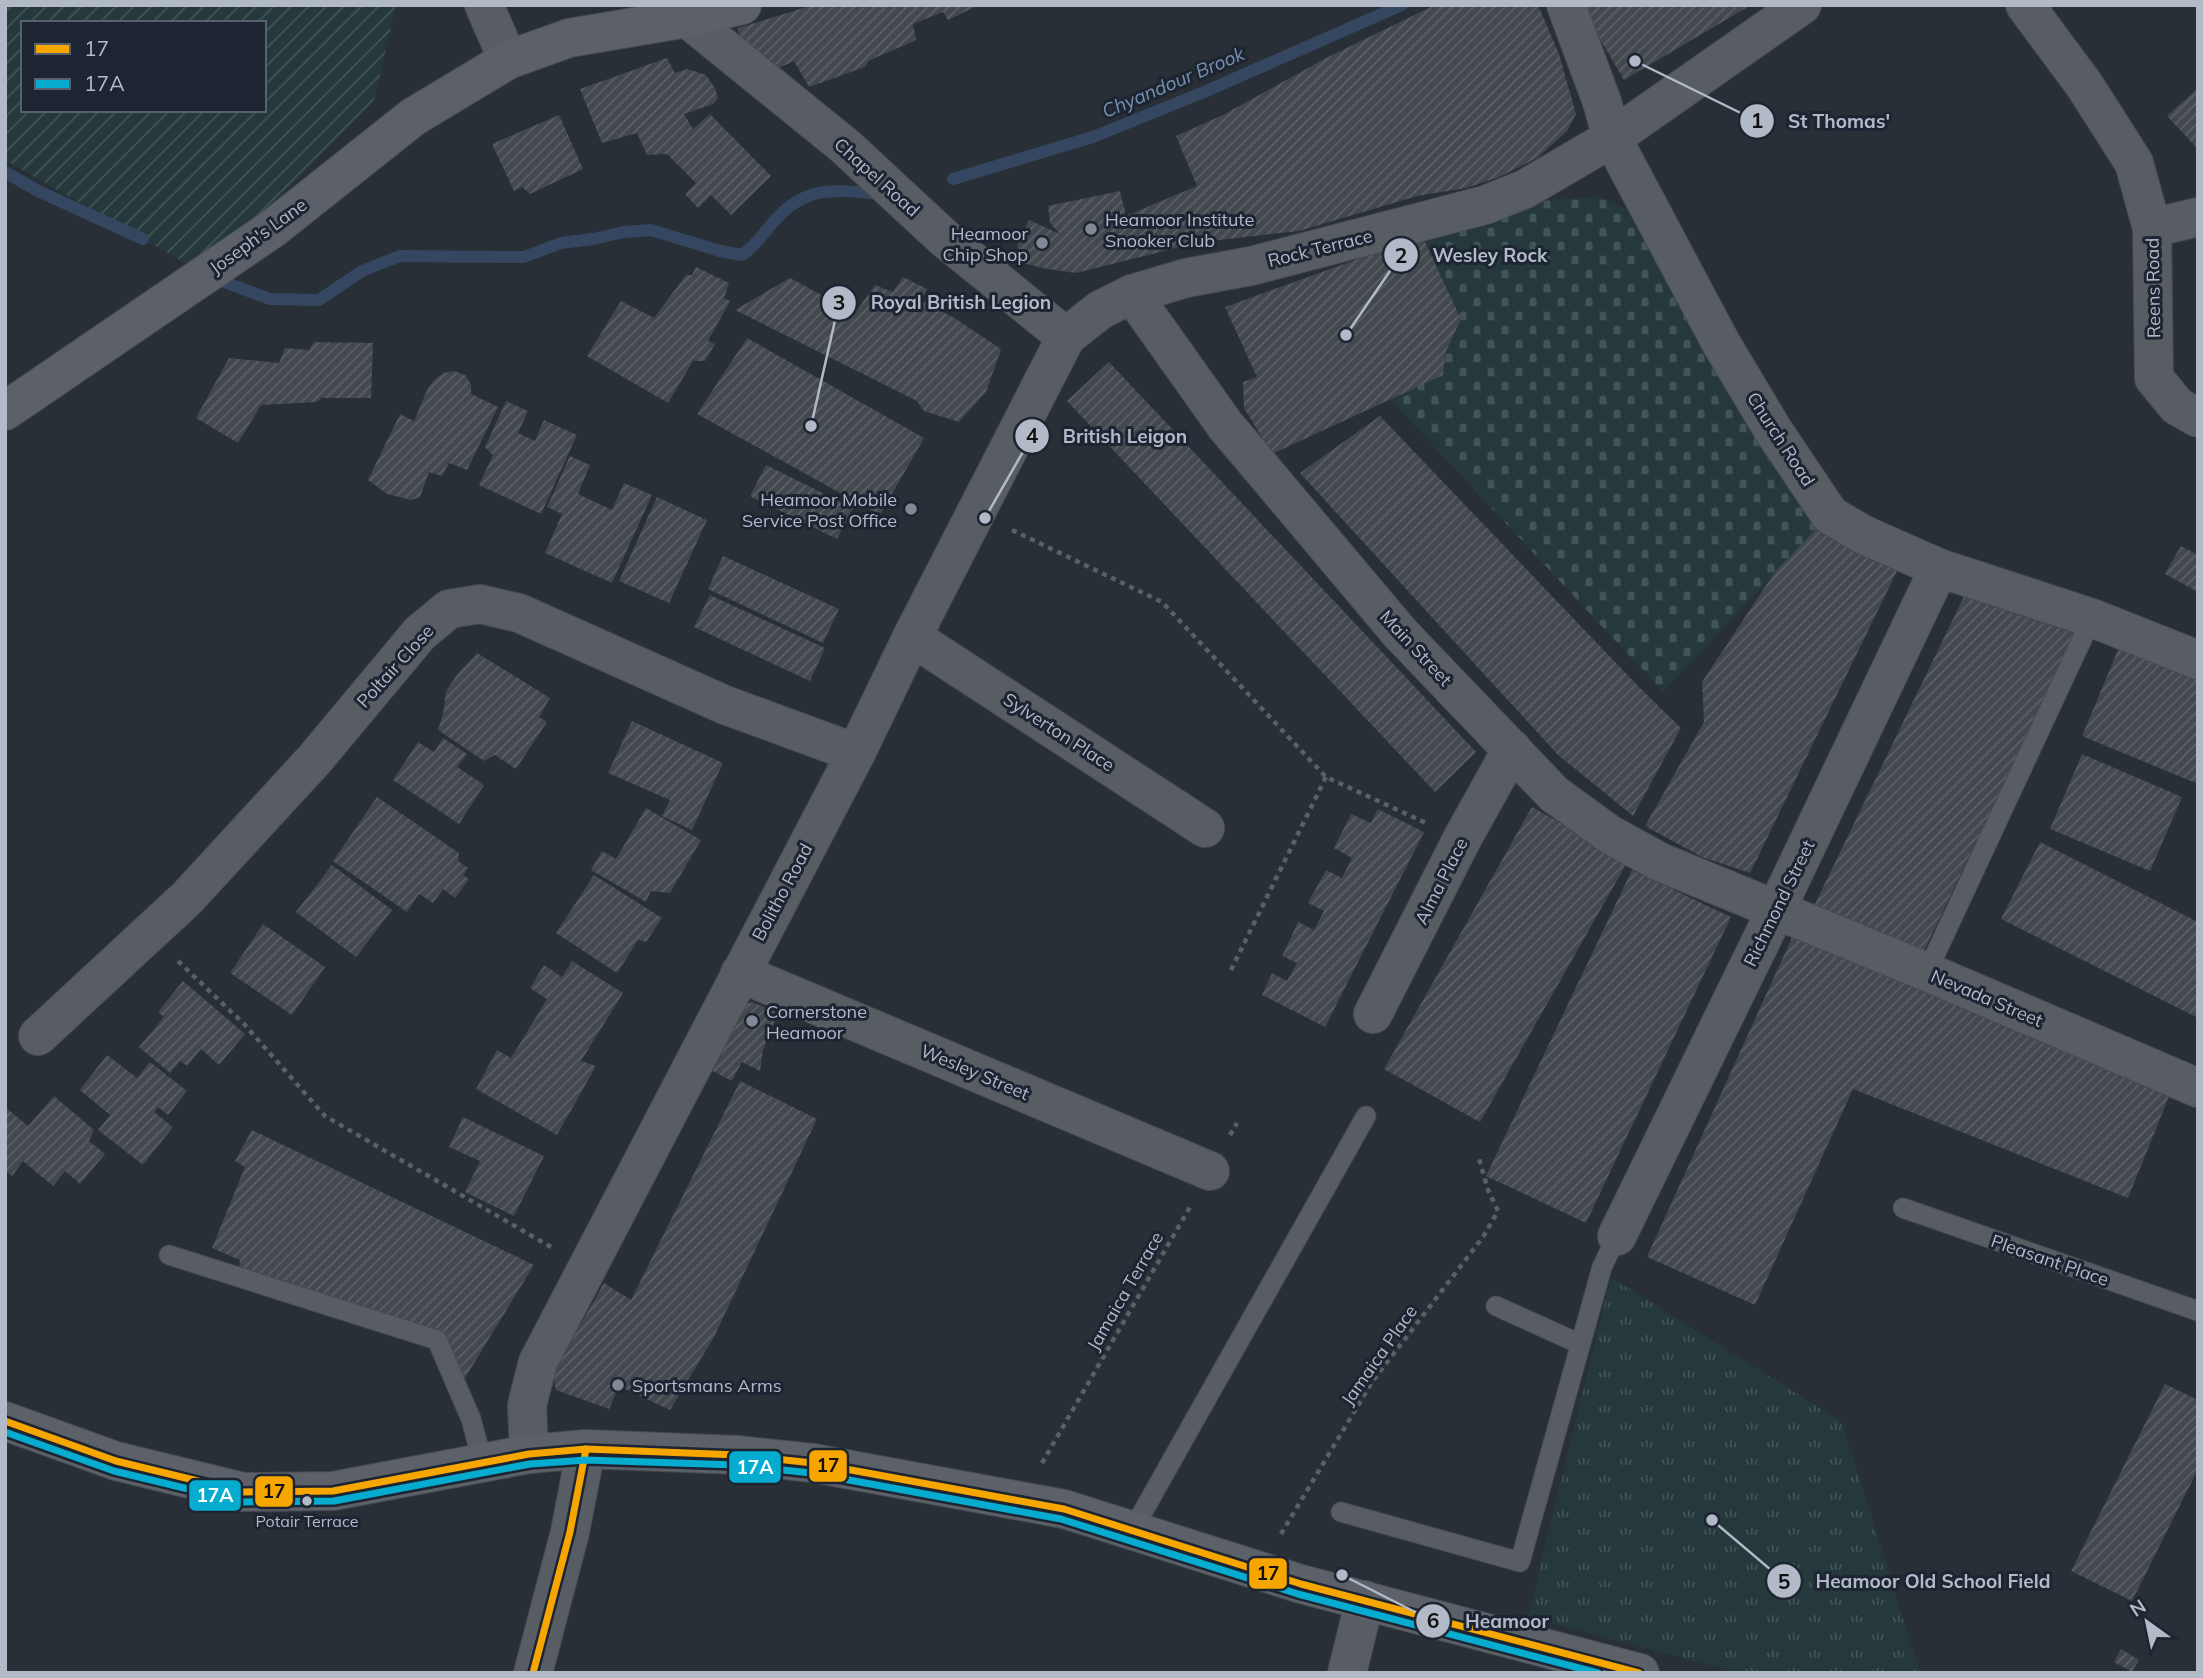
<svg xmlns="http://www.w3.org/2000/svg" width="2203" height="1678" viewBox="0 0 2203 1678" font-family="Mulish,sans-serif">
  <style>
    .cemetery { fill: url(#cemetery-stones) }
    .park { fill: url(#park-tufts) }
    .garden { fill: url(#garden-furrows); fill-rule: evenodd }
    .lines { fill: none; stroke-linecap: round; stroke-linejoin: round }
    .stream { stroke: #354760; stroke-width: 12 }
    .building { fill: url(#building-hatch) }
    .lane-casing { stroke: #474b51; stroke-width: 21 }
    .street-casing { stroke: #474b51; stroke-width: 40 }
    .secondary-casing { stroke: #474b51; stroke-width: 40 }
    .path { stroke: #5a6166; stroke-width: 4.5; stroke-dasharray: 5 5; stroke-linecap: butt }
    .lane { stroke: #585d64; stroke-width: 19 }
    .street { stroke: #585d64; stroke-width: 38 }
    .secondary { stroke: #5c6169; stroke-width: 38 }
    .bus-1-casing { stroke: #1c2531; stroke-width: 12 }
    .bus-2-casing { stroke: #1c2531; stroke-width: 12 }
    .bus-1 { stroke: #f7a600; stroke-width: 7 }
    .bus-2 { stroke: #06acd0; stroke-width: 7 }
    .poi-dot { fill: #828995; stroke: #1c2531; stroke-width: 2.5 }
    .bus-dot { fill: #b2bac8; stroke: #1c2531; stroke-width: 2.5 }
    .labels { text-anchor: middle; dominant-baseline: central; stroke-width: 6; stroke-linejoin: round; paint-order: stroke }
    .bus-label { font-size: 16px; fill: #b2bac8; stroke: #1c2531 }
    .street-label { font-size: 18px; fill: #b2bac8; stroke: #1c2531 }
    .poi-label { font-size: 18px; fill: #b2bac8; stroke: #1c2531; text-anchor: start }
    .water-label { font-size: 19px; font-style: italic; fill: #7991b1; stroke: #1c2531 }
    .leader { fill: none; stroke: #b2bac8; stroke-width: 2.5 }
    .callout-dot { fill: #b2bac8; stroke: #1c2531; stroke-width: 2.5 }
    .mark-label { font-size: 21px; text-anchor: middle; font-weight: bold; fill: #111 }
    .callout-label { font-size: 19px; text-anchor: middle; font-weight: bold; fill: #b2bac8; stroke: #1c2531; stroke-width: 6; stroke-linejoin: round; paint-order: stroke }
    .line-badge { stroke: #1c2531; stroke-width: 2.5 }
    .badge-label { font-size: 19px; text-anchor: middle; font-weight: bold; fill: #fff }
    .pale-badge-label { font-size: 19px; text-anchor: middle; font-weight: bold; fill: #111 }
  </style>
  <defs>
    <pattern id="cemetery-stones" width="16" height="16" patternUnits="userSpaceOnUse" patternTransform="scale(1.75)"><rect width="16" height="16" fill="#25393c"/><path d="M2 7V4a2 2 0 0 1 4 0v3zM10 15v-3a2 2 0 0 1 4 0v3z" fill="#425457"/></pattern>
    <pattern id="park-tufts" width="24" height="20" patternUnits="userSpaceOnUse" patternTransform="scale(1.75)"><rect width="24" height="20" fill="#25393c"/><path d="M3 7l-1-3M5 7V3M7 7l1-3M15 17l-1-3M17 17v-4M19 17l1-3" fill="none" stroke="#425457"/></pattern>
    <pattern id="garden-furrows" width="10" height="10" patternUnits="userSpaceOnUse" patternTransform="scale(1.75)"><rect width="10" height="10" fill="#25393c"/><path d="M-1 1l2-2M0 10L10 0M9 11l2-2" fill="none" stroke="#425457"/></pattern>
    <pattern id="building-hatch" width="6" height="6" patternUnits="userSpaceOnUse" patternTransform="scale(1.75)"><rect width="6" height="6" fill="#42484e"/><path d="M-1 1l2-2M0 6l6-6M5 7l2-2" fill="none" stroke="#5b6066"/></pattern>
  </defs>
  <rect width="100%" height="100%" fill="#282f36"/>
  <path class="cemetery" d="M 1601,197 L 1631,212 L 1822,523 L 1663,692 L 1390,399 L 1443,375 L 1446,351 L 1461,319 L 1422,236 L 1521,205 L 1557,199 Z"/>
  <path class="park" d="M 1611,1277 L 1842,1422 L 1920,1673 L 1740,1673 L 1528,1617 Z"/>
  <path class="garden" d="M 5,5 L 396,5 L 374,101 L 204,274 L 5,160 ZM 23,23 L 264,23 L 264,110 L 23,110 Z"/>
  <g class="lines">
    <g class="stream">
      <path d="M 5,172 L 38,191 L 143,239"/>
      <path d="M 953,179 L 1093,137 L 1204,92 L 1402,5"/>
      <path d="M 211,277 L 270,299 L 319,300 L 362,271 L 400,256 L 524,257 L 561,243 L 593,239 L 624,232 L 651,230 L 720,251 L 742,255 C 757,245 764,232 776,219 C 809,183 839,191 884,194"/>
    </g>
  </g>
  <g class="building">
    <path d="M 813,5 L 979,5 L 948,20 L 943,12 L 913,24 L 916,40 L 868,61 L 865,67 L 809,87 L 794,61 L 770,72 L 741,58 L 738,28 Z"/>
    <path d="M 1435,5 L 1538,5 L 1559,54 L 1576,114 L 1567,131 L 1537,158 L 1499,177 L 1466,188 L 1417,196 L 1299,231 L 1200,242 L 1076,273 L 1047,269 L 1023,263 L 1017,246 L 1029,220 L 1060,234 L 1050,223 L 1048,206 L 1120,191 L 1126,216 L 1197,186 L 1176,136 L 1223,115 L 1328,57 Z"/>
    <path d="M 1580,5 L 1751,5 L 1624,80 Z"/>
    <path d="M 667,58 L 675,73 L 687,69 L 706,75 L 715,88 L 718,98 L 713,104 L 684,114 L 693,129 L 710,114 L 771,176 L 731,215 L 711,195 L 698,208 L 685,194 L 696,183 L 667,154 L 647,155 L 637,133 L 602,143 L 580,89 Z"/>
    <path d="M 2198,88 L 2198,149 L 2167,116 Z"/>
    <path d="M 559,115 L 583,169 L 530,194 L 522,187 L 514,191 L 492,144 Z"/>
    <path d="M 1422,236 L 1461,319 L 1446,351 L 1443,375 L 1272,454 L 1244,408 L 1243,382 L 1257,377 L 1225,307 Z"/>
    <path d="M 696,267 L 729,283 L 724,298 L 730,301 L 708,341 L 715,344 L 705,361 L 693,361 L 668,403 L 587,356 L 621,301 L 654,318 L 686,275 L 692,275 Z"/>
    <path d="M 903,277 L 927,289 L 921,300 L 956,319 L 1001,349 L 986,392 L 959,422 L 924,411 L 917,401 L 735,310 L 790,278 L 855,313 L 875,285 L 893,292 Z"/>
    <path d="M 747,338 L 924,438 L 880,515 L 697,414 Z"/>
    <path d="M 314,342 L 373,343 L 371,398 L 321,398 L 317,402 L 261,405 L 238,443 L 196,418 L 229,358 L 279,363 L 285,348 L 309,350 Z"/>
    <path d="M 1109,362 L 1476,752 L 1435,792 L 1067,401 Z"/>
    <path d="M 454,371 L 465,375 L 471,384 L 471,394 L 498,407 L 467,470 L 449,463 L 442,476 L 429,472 L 420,497 L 411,500 L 387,494 L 368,480 L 400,414 L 414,421 L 428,388 L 435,379 L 444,373 Z"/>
    <path d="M 506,401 L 528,411 L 518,433 L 535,441 L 544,420 L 577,435 L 541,514 L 479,485 L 493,455 L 485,447 Z"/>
    <path d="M 1380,416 L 1638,686 L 1681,728 L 1633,816 L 1558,755 L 1300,473 Z"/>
    <path d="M 570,456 L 590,465 L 578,494 L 612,510 L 624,483 L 652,495 L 612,583 L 545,553 L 562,514 L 547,507 Z"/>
    <path d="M 766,465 L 853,508 L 837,539 L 750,496 Z"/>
    <path d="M 657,497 L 707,520 L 669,603 L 619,581 Z"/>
    <path d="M 1822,523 L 1901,563 L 1750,873 L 1702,857 L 1645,826 L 1704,722 L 1702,682 L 1775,572 Z"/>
    <path d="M 2181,546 L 2198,555 L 2198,592 L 2165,574 Z"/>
    <path d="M 723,556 L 839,609 L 823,643 L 708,589 Z"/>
    <path d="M 1970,584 L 2079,627 L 1922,955 L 1813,908 Z"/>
    <path d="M 710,595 L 825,648 L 810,681 L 694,627 Z"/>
    <path d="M 2123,638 L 2198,669 L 2198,784 L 2082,736 Z"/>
    <path d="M 477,653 L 550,698 L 539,717 L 547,722 L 516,769 L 495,755 L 484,761 L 438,730 L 443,714 L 446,691 L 459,672 Z"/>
    <path d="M 632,721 L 723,763 L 692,830 L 662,816 L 670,800 L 608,773 Z"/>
    <path d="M 443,738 L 467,754 L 457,767 L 484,785 L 459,824 L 393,780 L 418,742 L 434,752 Z"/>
    <path d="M 2082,754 L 2182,797 L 2150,871 L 2050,829 Z"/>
    <path d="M 377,797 L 459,853 L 458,861 L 468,868 L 463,875 L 469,879 L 455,898 L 443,889 L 433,903 L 419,894 L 407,912 L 333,861 Z"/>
    <path d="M 1532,807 L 1628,861 L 1480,1122 L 1384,1069 Z"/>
    <path d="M 646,808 L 701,840 L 670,893 L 651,891 L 646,902 L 591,870 L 602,851 L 616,859 Z"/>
    <path d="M 1378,809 L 1424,832 L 1325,1027 L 1262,995 L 1272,973 L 1287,981 L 1297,963 L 1282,956 L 1298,922 L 1314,930 L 1324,911 L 1308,903 L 1326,870 L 1342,878 L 1352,858 L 1334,848 L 1351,814 L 1371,823 Z"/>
    <path d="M 2040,842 L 2198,922 L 2198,1018 L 2001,919 Z"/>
    <path d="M 332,865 L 392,910 L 356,957 L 296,912 Z"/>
    <path d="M 1632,870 L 1731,917 L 1586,1223 L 1486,1176 Z"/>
    <path d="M 594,875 L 662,918 L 646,942 L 638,940 L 617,973 L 556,933 Z"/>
    <path d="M 263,924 L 325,967 L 292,1015 L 230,973 Z"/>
    <path d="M 1794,933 L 2170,1094 L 2128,1198 L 1853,1089 L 1755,1305 L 1647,1257 Z"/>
    <path d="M 572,961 L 623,993 L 581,1061 L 596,1066 L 557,1135 L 476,1089 L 497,1050 L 511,1058 L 547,999 L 530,988 L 544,965 L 562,977 Z"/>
    <path d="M 183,981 L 245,1034 L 219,1065 L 201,1049 L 187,1066 L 180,1061 L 170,1073 L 139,1047 L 164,1017 L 158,1012 Z"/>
    <path d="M 752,1002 L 778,1013 L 763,1050 L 760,1071 L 742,1062 L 732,1081 L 705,1067 L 744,1005 Z"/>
    <path d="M 107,1055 L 137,1078 L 150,1062 L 187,1091 L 168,1115 L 158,1107 L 154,1112 L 173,1127 L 143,1165 L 98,1130 L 110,1115 L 80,1090 Z"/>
    <path d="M 740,1081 L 817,1119 L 714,1337 L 670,1410 L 619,1386 L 609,1409 L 556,1390 L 553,1373 L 604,1283 L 631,1300 Z"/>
    <path d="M 54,1096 L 94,1130 L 89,1141 L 105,1154 L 80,1184 L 65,1171 L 53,1186 L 23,1161 L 12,1176 L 5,1170 L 5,1107 L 28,1126 Z"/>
    <path d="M 463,1117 L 544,1156 L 514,1216 L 465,1192 L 480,1161 L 449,1147 Z"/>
    <path d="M 252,1130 L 534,1265 L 465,1378 L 435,1332 L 239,1272 L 240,1260 L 212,1248 L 245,1167 L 235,1161 Z"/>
    <path d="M 2165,1384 L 2198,1400 L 2198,1469 L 2132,1601 L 2071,1571 Z"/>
    <path d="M 2121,1649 L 2139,1660 L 2132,1672 L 2114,1662 Z"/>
  </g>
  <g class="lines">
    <defs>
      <g id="lane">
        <path d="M 1927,972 L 2092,618"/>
        <path d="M 1903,1208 L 2198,1311"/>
        <path d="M 169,1255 L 437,1340 L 471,1419 L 483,1464"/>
        <path d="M 1496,1306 L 1580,1344"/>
        <path d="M 1341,1512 L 1520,1562 L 1602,1267 L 1617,1236"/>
        <path d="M 1132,1531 L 1366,1116"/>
      </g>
      <g id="street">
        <path d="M 484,5 L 508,60"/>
        <path d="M 1566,5 L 1602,102 L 1612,138 L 1721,343 L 1773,430 L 1830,515 L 1862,534 L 1939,568 L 2092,618 L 2198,660"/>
        <path d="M 2025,5 L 2085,86 L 2134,163 L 2152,228 L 2154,378 L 2177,406 L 2198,418"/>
        <path d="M 687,18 L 846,147 L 944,238 L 1066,337"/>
        <path d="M 2152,228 L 2198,217"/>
        <path d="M 1132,294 L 1225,425 L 1400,633 L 1554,794 L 1609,834 L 1660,862 L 1927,972 L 2198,1088"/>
        <path d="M 912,637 L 1205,828"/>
        <path d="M 740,973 L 1210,1171"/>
        <path d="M 1373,1014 L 1462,839 L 1512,749"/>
        <path d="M 38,1036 L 187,898 L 314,760 L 420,633 L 449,609 L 480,604 L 519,613 L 725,705 L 856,753"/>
        <path d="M 1617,1236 L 1776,910 L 1939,568"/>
        <path d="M 529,1454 L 527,1405 L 538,1362 L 856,753 L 912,637 L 1066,337 L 1100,310 L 1132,294 L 1186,278 L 1251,266 L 1424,221 L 1485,205 L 1525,189 L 1612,138 L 1802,5"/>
        <path d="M 533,1673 L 570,1532 L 586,1449"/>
        <path d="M 1347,1673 L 1365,1600"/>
      </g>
      <g id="secondary">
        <path d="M 5,411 L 272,229 L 413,117 L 508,60 L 569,38 L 687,18 L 742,5"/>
        <path d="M 5,1421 L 116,1461 L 243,1492 L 333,1491 L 529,1454 L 586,1449 L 738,1455 L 813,1463 L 1064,1509 L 1301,1584 L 1640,1673"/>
      </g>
    </defs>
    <use href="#lane" class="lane-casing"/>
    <use href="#street" class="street-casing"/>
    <use href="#secondary" class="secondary-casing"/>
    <g class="path">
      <path d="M 1012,530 L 1162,602 L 1326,777 L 1426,823"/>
      <path d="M 178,961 L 244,1024 L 325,1116 L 551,1247"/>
      <path d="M 1231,970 L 1326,777"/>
      <path d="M 1230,1135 L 1237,1123"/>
      <path d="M 1042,1463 L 1190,1207"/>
      <path d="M 1281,1534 L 1372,1382 L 1483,1237 L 1498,1211 L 1488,1190 L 1478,1155"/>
    </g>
    <use href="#lane" class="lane"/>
    <use href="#street" class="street"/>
    <use href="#secondary" class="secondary"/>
    <defs>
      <g id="bus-1">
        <path d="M 5,1421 L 116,1461 L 243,1492 L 333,1491 L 529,1454 L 586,1449 L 738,1455 L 813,1463 L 1064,1509 L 1301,1584 L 1639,1673"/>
        <path d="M 533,1673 L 570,1532 L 586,1449"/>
      </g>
      <path id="bus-2" d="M 5,1432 L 114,1471 L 242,1502 L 334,1501 L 530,1464 L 586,1460 L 737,1465 L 811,1473 L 1061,1519 L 1298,1594 L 1598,1673"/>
    </defs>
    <use href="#bus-1" class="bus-1-casing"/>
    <use href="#bus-2" class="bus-2-casing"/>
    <use href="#bus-1" class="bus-1"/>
    <use href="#bus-2" class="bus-2"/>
  </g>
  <g class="poi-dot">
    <circle cx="1091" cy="229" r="7"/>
    <circle cx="1042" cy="243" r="7"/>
    <circle cx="911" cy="509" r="7"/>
    <circle cx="752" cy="1021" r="7"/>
    <circle cx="618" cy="1385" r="7"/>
  </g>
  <circle class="bus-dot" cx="307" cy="1501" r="6"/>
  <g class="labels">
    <g class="bus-label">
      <text x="307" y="1521">Potair Terrace</text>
    </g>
    <g class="street-label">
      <text transform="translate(877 177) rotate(42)">Chapel Road</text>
      <text transform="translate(258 236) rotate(-36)">Joseph's Lane</text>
      <text transform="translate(1320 248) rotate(-14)">Rock Terrace</text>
      <text transform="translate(2153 288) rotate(-91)">Reens Road</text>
      <text transform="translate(1781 439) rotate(57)">Church Road</text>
      <text transform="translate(1416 648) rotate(47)">Main Street</text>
      <text transform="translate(395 666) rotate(-48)">Poltair Close</text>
      <text transform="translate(1059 732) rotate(33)">Sylverton Place</text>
      <text transform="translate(1441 881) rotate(-63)">Alma Place</text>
      <text transform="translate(782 892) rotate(-62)">Bolitho Road</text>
      <text transform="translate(1779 903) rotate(-64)">Richmond Street</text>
      <text transform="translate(1987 998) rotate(23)">Nevada Street</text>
      <text transform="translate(975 1072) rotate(23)">Wesley Street</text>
      <text transform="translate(2050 1260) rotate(19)">Pleasant Place</text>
      <text transform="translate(1125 1291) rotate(-60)">Jamaica Terrace</text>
      <text transform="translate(1379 1355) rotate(-55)">Jamaica Place</text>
    </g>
    <g class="poi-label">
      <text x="1105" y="219">Heamoor Institute<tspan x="1105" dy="21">Snooker Club</tspan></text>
      <text x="1028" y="233" text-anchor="end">Heamoor<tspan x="1028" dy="21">Chip Shop</tspan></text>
      <text x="897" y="499" text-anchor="end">Heamoor Mobile<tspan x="897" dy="21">Service Post Office</tspan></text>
      <text x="766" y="1011">Cornerstone<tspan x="766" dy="21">Heamoor</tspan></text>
      <text x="632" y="1385">Sportsmans Arms</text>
    </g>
    <g class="water-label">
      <text transform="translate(1173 82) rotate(-23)">Chyandour Brook</text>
    </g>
  </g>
  <path class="leader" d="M1635 61L1757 121M1346 335L1401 255M811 426L839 303M985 518L1032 436M1712 1520L1784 1581M1342 1575L1433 1621"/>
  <g class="callout-dot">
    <circle cx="1635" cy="61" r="7"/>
    <circle cx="1346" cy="335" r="7"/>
    <circle cx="811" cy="426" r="7"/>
    <circle cx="985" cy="518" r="7"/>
    <circle cx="1712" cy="1520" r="7"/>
    <circle cx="1342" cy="1575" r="7"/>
    <circle cx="1757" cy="121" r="18"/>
    <circle cx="1401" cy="255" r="18"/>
    <circle cx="839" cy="303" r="18"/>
    <circle cx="1032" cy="436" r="18"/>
    <circle cx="1784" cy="1581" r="18"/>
    <circle cx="1433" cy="1621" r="18"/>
  </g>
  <g class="mark-label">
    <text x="1757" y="128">1</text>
    <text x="1401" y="263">2</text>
    <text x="839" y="310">3</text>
    <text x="1032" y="443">4</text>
    <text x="1784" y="1589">5</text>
    <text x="1433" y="1628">6</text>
  </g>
  <g class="callout-label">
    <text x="1839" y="128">St Thomas'</text>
    <text x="1490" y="262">Wesley Rock</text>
    <text x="961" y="309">Royal British Legion</text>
    <text x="1125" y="443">British Leigon</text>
    <text x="1933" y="1588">Heamoor Old School Field</text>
    <text x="1507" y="1628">Heamoor</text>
  </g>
  <g class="line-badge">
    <rect x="808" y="1449" width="40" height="34" rx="7" fill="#f7a600"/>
    <rect x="728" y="1450" width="54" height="34" rx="7" fill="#06acd0"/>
    <rect x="254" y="1475" width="40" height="33" rx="7" fill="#f7a600"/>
    <rect x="188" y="1479" width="54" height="33" rx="7" fill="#06acd0"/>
    <rect x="1248" y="1557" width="40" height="33" rx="7" fill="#f7a600"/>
  </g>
  <g class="badge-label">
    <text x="755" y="1474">17A</text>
    <text x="215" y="1502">17A</text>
  </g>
  <g class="pale-badge-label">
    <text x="828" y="1472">17</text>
    <text x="274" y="1498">17</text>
    <text x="1268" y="1580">17</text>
  </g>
  <rect width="2203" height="1678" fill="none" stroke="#b2bac8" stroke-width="14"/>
  <rect x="21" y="21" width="245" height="91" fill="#1c2531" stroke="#58616d" stroke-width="2"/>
  <rect x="35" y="44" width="35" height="10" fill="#f7a600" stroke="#58616d" stroke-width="2"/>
  <text x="84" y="56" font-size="21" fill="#b2bac8">17</text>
  <rect x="35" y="79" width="35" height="10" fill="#06acd0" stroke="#58616d" stroke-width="2"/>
  <text x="84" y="91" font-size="21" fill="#b2bac8">17A</text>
  <g transform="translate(2147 1622) rotate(327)" stroke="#1c2531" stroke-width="5" paint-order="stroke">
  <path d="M0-5L12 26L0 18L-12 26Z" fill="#b2bac8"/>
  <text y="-10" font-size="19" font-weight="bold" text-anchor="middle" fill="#b2bac8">N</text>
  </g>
</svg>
